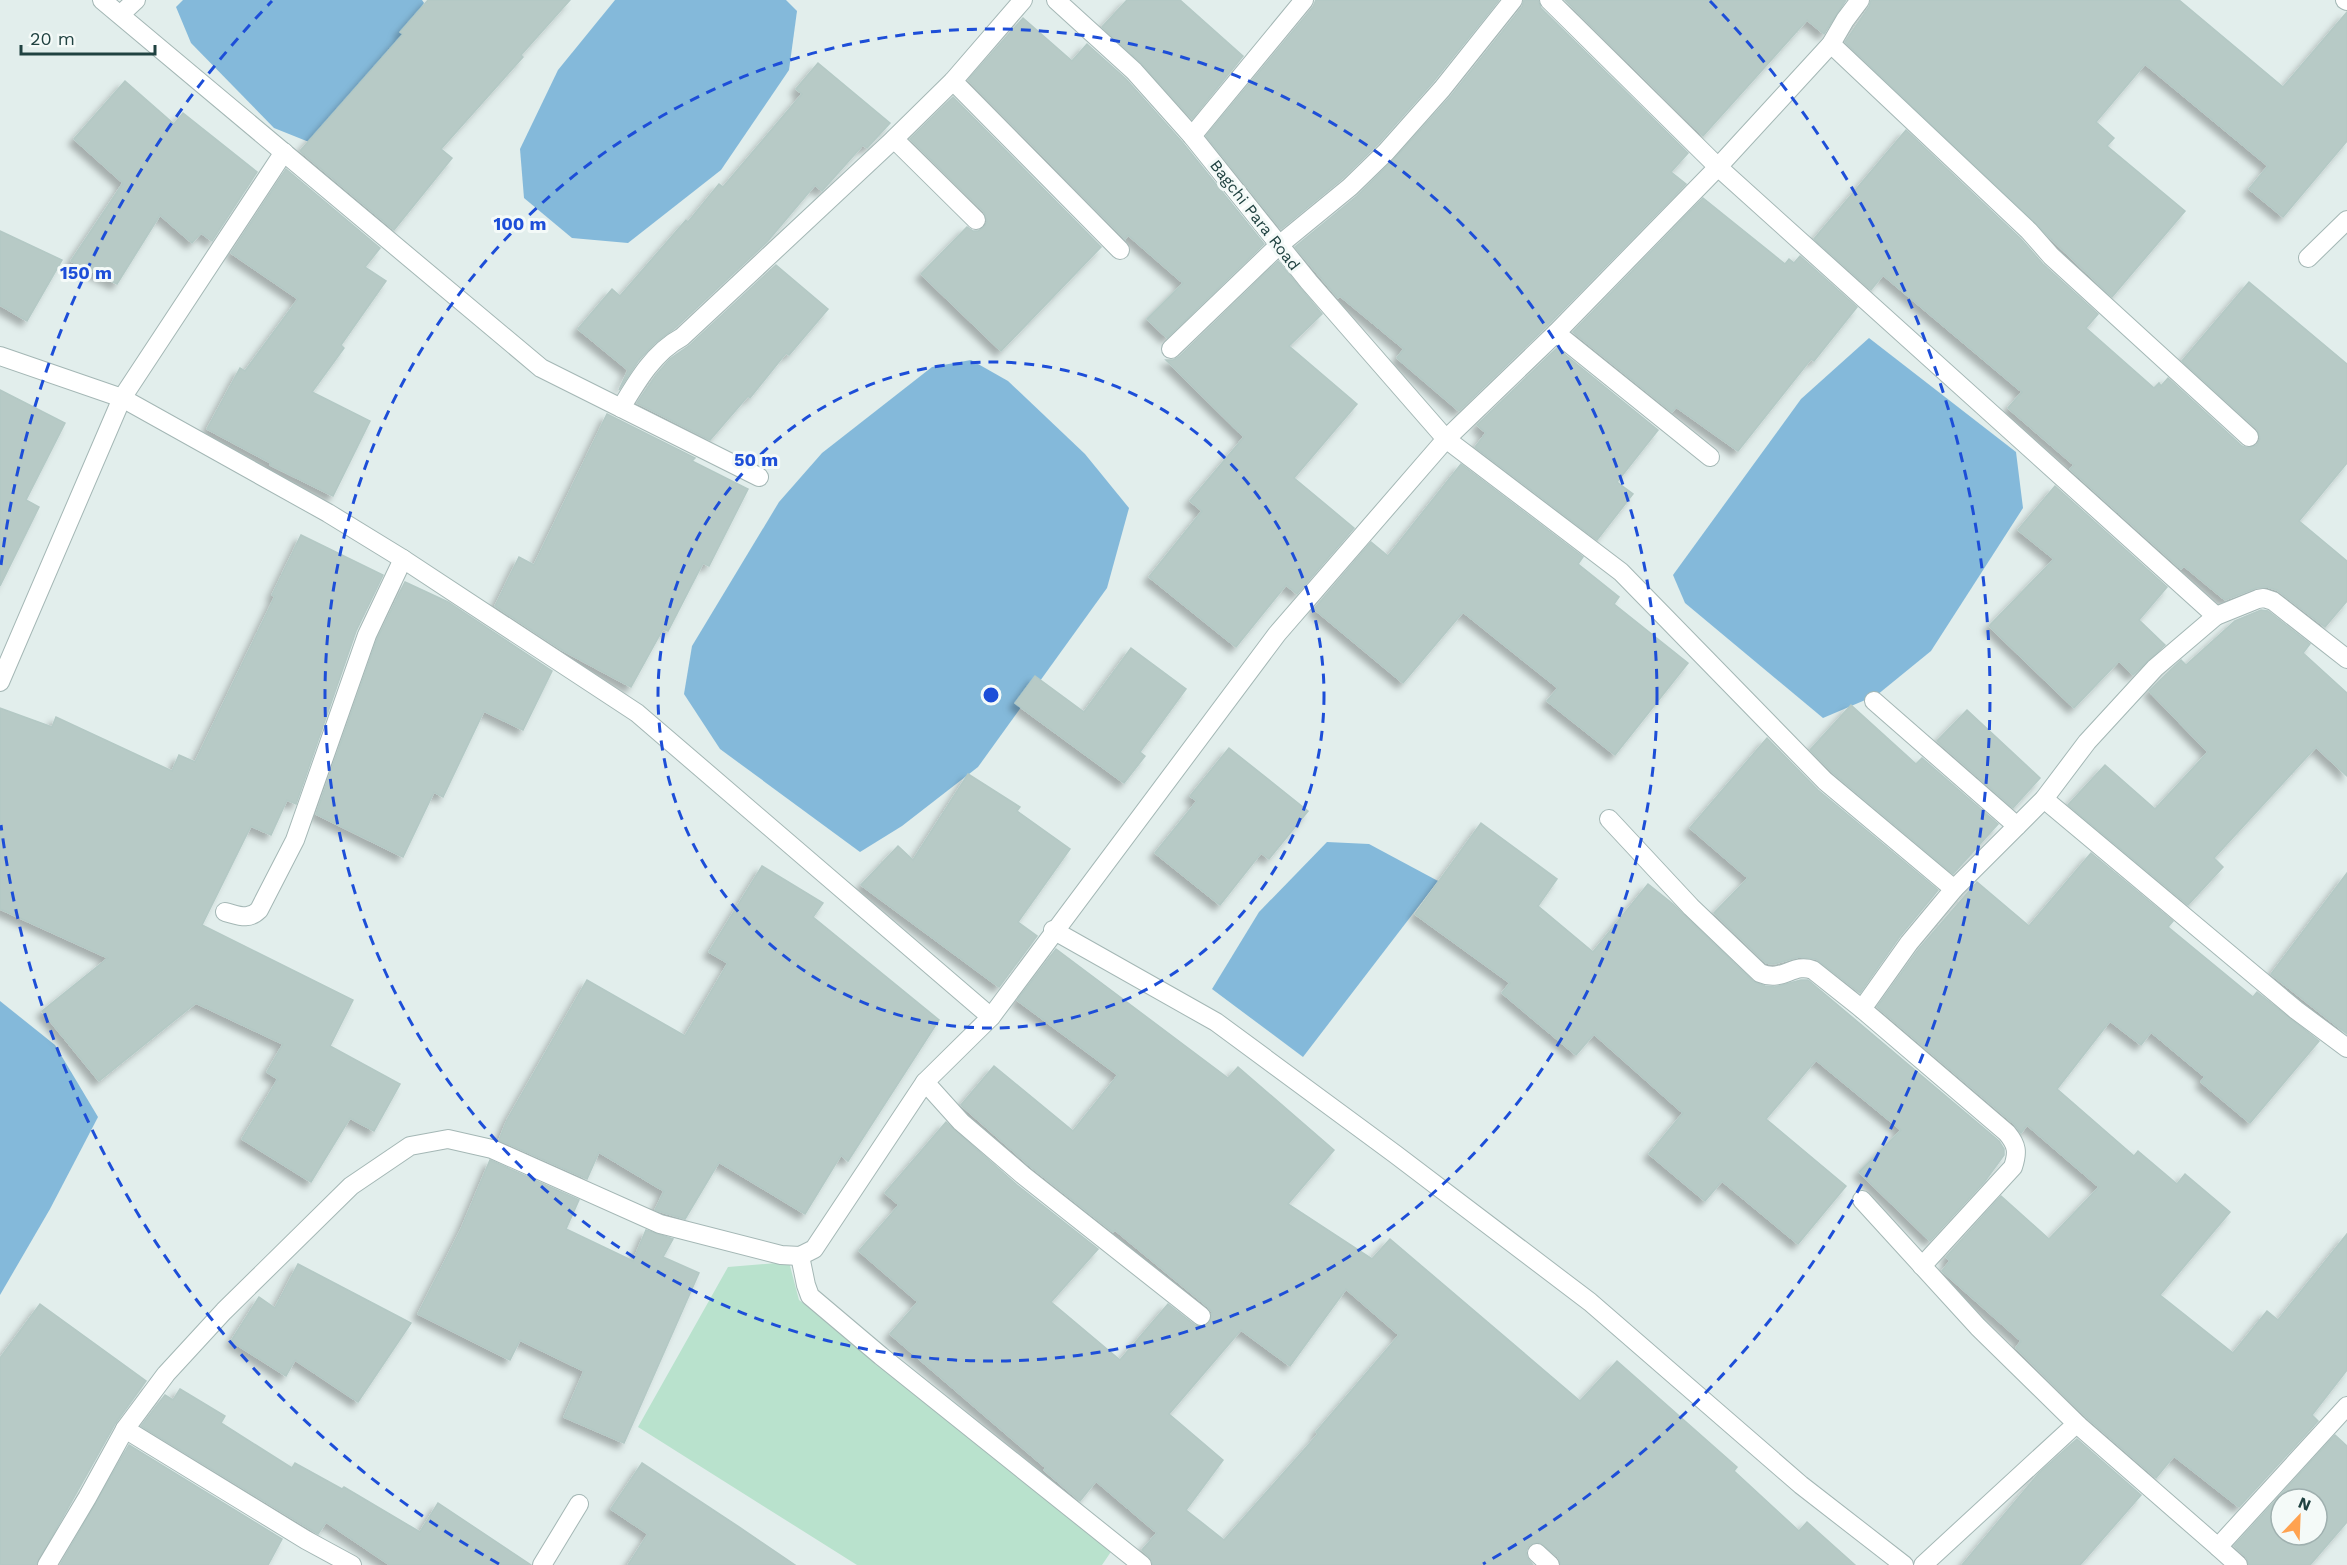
<svg xmlns="http://www.w3.org/2000/svg" width="2347" height="1565" viewBox="0 0 2347 1565" font-family="'Work Sans',sans-serif">
  <style>
    .green { fill: #b9e2cd }
    .water { fill: #84b9da }
    .building { fill: #b7cac6; stroke: #b4c9c5; stroke-width: 1.5; fill-rule: evenodd; filter: url(#shadow) }
    .lines { fill: none; stroke-linecap: round; stroke-linejoin: round }
    .minor-casing { stroke: #a4b7b5; stroke-width: 20 }
    .minor { stroke: #fff; stroke-width: 18 }
    .ring { fill: none; stroke: #1d4ed8; stroke-width: 3; stroke-dasharray: 10 8 }
    .labels { text-anchor: middle; dominant-baseline: central; stroke-width: 6; stroke-linejoin: round; paint-order: stroke }
    .street-label { font-size: 16px; fill: #204241; stroke: #f4faf8 }
    .centre { fill: #1d4ed8; stroke: #f4faf8; stroke-width: 3 }
    .ring-label { font-size: 18px; text-anchor: middle; font-weight: bold; fill: #1d4ed8; stroke: #f4faf8; stroke-width: 6; stroke-linejoin: round; paint-order: stroke }
  </style>
  <defs>
    <filter id="shadow"><feDropShadow dx="-5.5" dy="5.5" stdDeviation="3" flood-color="#0004"/></filter>
  </defs>
  <rect width="100%" height="100%" fill="#e2eeec"/>
  <path class="green" d="M 789,1262 L 799,1300 L 1121,1537 L 1102,1565 L 857,1565 L 638,1427 L 728,1267 Z"/>
  <g class="water">
    <path d="M 183,0 L 422,0 L 424,3 L 390,62 L 319,146 L 274,128 L 191,43 L 176,7 Z"/>
    <path d="M 615,0 L 786,0 L 797,11 L 789,70 L 721,170 L 628,243 L 572,238 L 524,198 L 520,149 L 558,70 Z"/>
    <path d="M 1869,338 L 2016,452 L 2023,508 L 1931,651 L 1877,695 L 1823,718 L 1685,603 L 1673,575 L 1801,399 Z"/>
    <path d="M 971,360 L 1008,381 L 1085,454 L 1129,508 L 1107,588 L 978,767 L 902,826 L 860,852 L 720,749 L 684,694 L 692,646 L 779,502 L 822,453 L 932,367 Z"/>
    <path d="M 1327,842 L 1369,844 L 1438,881 L 1303,1057 L 1212,989 L 1259,912 Z"/>
    <path d="M 0,1001 L 55,1045 L 98,1117 L 50,1209 L 0,1295 Z"/>
  </g>
  <g class="building">
    <path d="M 428,0 L 570,0 L 521,55 L 523,57 L 441,149 L 452,158 L 394,230 L 300,151 L 403,34 L 400,32 Z"/>
    <path d="M 1127,0 L 1180,0 L 1243,56 L 1192,119 L 1142,64 L 1102,27 Z"/>
    <path d="M 1316,0 L 1499,0 L 1433,82 L 1378,144 L 1342,179 L 1281,229 L 1206,136 L 1313,7 Z"/>
    <path d="M 1524,0 L 1538,0 L 1541,8 L 1688,153 L 1671,172 L 1686,184 L 1548,325 L 1459,411 L 1397,358 L 1404,349 L 1340,296 L 1338,298 L 1295,247 L 1357,196 L 1394,159 L 1451,96 L 1522,7 Z"/>
    <path d="M 1565,0 L 1846,0 L 1824,34 L 1807,20 L 1703,136 Z"/>
    <path d="M 1871,0 L 2179,0 L 2283,87 L 2347,12 L 2347,141 L 2283,217 L 2249,189 L 2268,166 L 2145,64 L 2096,122 L 2114,138 L 2107,146 L 2185,211 L 2112,297 L 1845,42 L 1869,7 Z"/>
    <path d="M 1023,18 L 1072,61 L 1087,44 L 1126,79 L 1183,143 L 1264,244 L 1167,338 L 1147,319 L 1183,283 L 1128,235 L 1125,239 L 968,80 Z"/>
    <path d="M 818,63 L 890,123 L 867,148 L 863,145 L 822,191 L 815,185 L 767,242 L 675,328 L 655,343 L 638,361 L 619,390 L 628,370 L 578,329 L 612,289 L 620,296 L 686,220 L 688,222 L 719,184 L 723,187 L 802,94 L 796,89 Z"/>
    <path d="M 125,81 L 174,124 L 183,113 L 257,172 L 212,241 L 201,233 L 192,243 L 160,215 L 117,284 L 71,261 L 123,183 L 74,139 Z"/>
    <path d="M 953,97 L 1101,247 L 1001,351 L 921,274 L 967,227 L 973,231 L 978,231 L 984,227 L 987,222 L 984,212 L 910,139 Z"/>
    <path d="M 1906,130 L 2021,239 L 2043,264 L 2098,314 L 2086,328 L 2154,388 L 2159,383 L 2161,386 L 2168,378 L 2242,446 L 2247,448 L 2257,445 L 2260,439 L 2257,429 L 2182,361 L 2249,282 L 2347,364 L 2347,463 L 2299,521 L 2347,561 L 2347,601 L 2325,627 L 2277,590 L 2267,587 L 2256,588 L 2225,600 L 2184,566 L 2181,569 L 2070,469 L 2074,465 L 2008,408 L 2022,392 L 1883,275 L 1871,290 L 1814,239 Z"/>
    <path d="M 286,169 L 380,248 L 365,267 L 386,281 L 341,345 L 344,348 L 312,392 L 370,421 L 333,496 L 270,465 L 271,463 L 207,429 L 240,368 L 245,371 L 298,299 L 231,253 Z"/>
    <path d="M 1703,198 L 1785,264 L 1789,259 L 1794,263 L 1800,256 L 1857,307 L 1814,361 L 1811,359 L 1738,451 L 1676,407 L 1672,412 L 1573,332 Z"/>
    <path d="M 0,231 L 62,260 L 27,321 L 0,305 Z"/>
    <path d="M 1278,261 L 1322,314 L 1289,346 L 1357,404 L 1294,478 L 1354,528 L 1297,594 L 1286,585 L 1236,647 L 1149,577 L 1202,511 L 1190,501 L 1244,437 L 1166,360 L 1173,360 L 1179,357 Z"/>
    <path d="M 776,265 L 828,309 L 789,355 L 786,353 L 750,398 L 748,396 L 710,440 L 637,403 L 656,375 L 670,359 L 690,345 Z"/>
    <path d="M 1557,348 L 1658,430 L 1617,482 L 1633,494 L 1597,540 L 1475,447 L 1486,433 L 1477,425 Z"/>
    <path d="M 0,390 L 65,423 L 26,500 L 39,507 L 0,586 Z"/>
    <path d="M 607,414 L 695,458 L 692,461 L 748,489 L 709,566 L 703,563 L 668,631 L 663,629 L 631,687 L 562,650 L 495,606 L 519,557 L 534,565 Z"/>
    <path d="M 1461,464 L 1583,557 L 1578,564 L 1619,597 L 1614,604 L 1688,663 L 1615,755 L 1547,701 L 1558,688 L 1463,612 L 1403,683 L 1314,609 L 1371,542 L 1388,556 Z"/>
    <path d="M 2055,486 L 2167,587 L 2139,620 L 2165,645 L 2133,675 L 2119,661 L 2074,708 L 1989,626 L 2054,559 L 2018,530 Z"/>
    <path d="M 301,535 L 383,575 L 356,631 L 296,804 L 287,800 L 271,835 L 251,826 L 202,925 L 353,1000 L 330,1046 L 400,1084 L 374,1131 L 350,1118 L 311,1182 L 242,1139 L 278,1079 L 267,1072 L 283,1044 L 196,1003 L 99,1081 L 42,1011 L 108,958 L 0,909 L 0,708 L 52,727 L 56,717 L 172,771 L 179,755 L 195,762 L 275,596 L 272,595 Z"/>
    <path d="M 405,582 L 448,602 L 552,671 L 523,730 L 484,711 L 443,797 L 434,792 L 403,857 L 316,814 L 377,639 Z"/>
    <path d="M 2261,610 L 2268,611 L 2310,644 L 2303,653 L 2347,693 L 2347,776 L 2316,747 L 2214,858 L 2223,867 L 2188,905 L 2068,805 L 2105,765 L 2155,809 L 2208,752 L 2149,691 L 2181,660 L 2186,665 L 2235,621 Z"/>
    <path d="M 1131,648 L 1186,689 L 1140,752 L 1145,756 L 1124,783 L 1015,703 L 1035,676 L 1084,712 Z"/>
    <path d="M 1851,705 L 1916,764 L 1922,758 L 1998,824 L 1953,874 L 1833,773 L 1810,750 Z"/>
    <path d="M 1967,710 L 2040,778 L 2013,808 L 1937,741 Z"/>
    <path d="M 1767,738 L 1818,790 L 1938,890 L 1900,936 L 1860,993 L 1816,959 L 1799,957 L 1774,964 L 1766,963 L 1714,913 L 1748,878 L 1690,828 Z"/>
    <path d="M 1229,748 L 1308,811 L 1269,859 L 1261,853 L 1220,905 L 1155,853 L 1197,801 L 1190,796 Z"/>
    <path d="M 968,774 L 1020,807 L 1017,811 L 1070,849 L 1018,922 L 1037,936 L 999,987 L 861,885 L 898,846 L 913,860 Z"/>
    <path d="M 1481,823 L 1557,879 L 1538,906 L 1593,952 L 1648,884 L 1673,904 L 1753,981 L 1765,986 L 1775,987 L 1801,980 L 1808,980 L 1999,1141 L 2004,1149 L 2004,1155 L 1985,1181 L 1930,1241 L 1859,1172 L 1901,1130 L 1816,1060 L 1766,1119 L 1846,1186 L 1798,1244 L 1722,1181 L 1705,1201 L 1649,1154 L 1683,1113 L 1594,1034 L 1576,1055 L 1502,993 L 1510,983 L 1415,914 Z"/>
    <path d="M 2091,853 L 2173,921 L 2168,927 L 2253,997 L 2257,992 L 2319,1041 L 2250,1123 L 2201,1082 L 2205,1077 L 2151,1032 L 2141,1045 L 2110,1021 L 2057,1089 L 2134,1156 L 2138,1151 L 2177,1184 L 2185,1174 L 2230,1212 L 2160,1295 L 2233,1353 L 2267,1311 L 2278,1320 L 2347,1234 L 2347,1370 L 2312,1415 L 2318,1421 L 2239,1507 L 2174,1456 L 2156,1478 L 2086,1417 L 2016,1348 L 2021,1341 L 1942,1271 L 1950,1261 L 1946,1257 L 2001,1196 L 2049,1239 L 2099,1187 L 2027,1125 L 2021,1133 L 2014,1124 L 1877,1007 L 1918,950 L 1977,882 L 2029,926 Z"/>
    <path d="M 762,866 L 823,903 L 813,917 L 939,1020 L 848,1161 L 841,1155 L 805,1214 L 719,1162 L 685,1219 L 655,1210 L 664,1191 L 599,1152 L 587,1179 L 499,1140 L 507,1120 L 587,980 L 685,1036 L 728,963 L 709,952 Z"/>
    <path d="M 2347,873 L 2347,1034 L 2271,974 Z"/>
    <path d="M 1056,949 L 1228,1078 L 1238,1067 L 1334,1150 L 1288,1204 L 1372,1259 L 1390,1239 L 1580,1401 L 1617,1361 L 1737,1467 L 1734,1471 L 1799,1531 L 1807,1522 L 1855,1565 L 1561,1565 L 1558,1557 L 1539,1542 L 1529,1545 L 1526,1551 L 1527,1557 L 1533,1565 L 1153,1565 L 1149,1557 L 1142,1550 L 1157,1533 L 1096,1481 L 1080,1501 L 1044,1470 L 1046,1468 L 890,1334 L 918,1302 L 859,1251 L 899,1205 L 885,1193 L 946,1122 L 1017,1185 L 1098,1249 L 1051,1302 L 1120,1360 L 1168,1304 L 1195,1325 L 1205,1327 L 1210,1322 L 1212,1312 L 1208,1307 L 1115,1230 L 1113,1232 L 1031,1167 L 961,1105 L 994,1066 L 1073,1131 L 1118,1075 L 1017,1000 ZM 1346,1289 L 1399,1335 L 1316,1432 L 1318,1434 L 1224,1540 L 1186,1510 L 1223,1460 L 1169,1414 L 1241,1330 L 1290,1366 Z"/>
    <path d="M 490,1160 L 579,1200 L 566,1229 L 633,1261 L 646,1230 L 673,1239 L 663,1257 L 699,1273 L 624,1443 L 564,1417 L 584,1371 L 520,1340 L 510,1360 L 418,1314 L 461,1229 Z"/>
    <path d="M 298,1264 L 411,1323 L 358,1402 L 295,1360 L 286,1376 L 231,1341 L 259,1297 L 275,1308 Z"/>
    <path d="M 40,1304 L 146,1381 L 115,1424 L 36,1565 L 0,1565 L 0,1358 Z"/>
    <path d="M 180,1389 L 225,1416 L 221,1423 L 292,1468 L 295,1463 L 342,1489 L 344,1487 L 420,1532 L 438,1503 L 531,1565 L 390,1565 L 326,1522 L 318,1534 L 141,1426 L 165,1395 L 173,1400 Z"/>
    <path d="M 2335,1435 L 2347,1446 L 2347,1522 L 2310,1565 L 2249,1565 L 2246,1557 L 2234,1546 ZM 2281,1499 L 2317,1499 L 2317,1535 L 2281,1535 Z"/>
    <path d="M 2077,1439 L 2141,1495 L 2080,1565 L 1962,1565 L 2039,1473 Z"/>
    <path d="M 129,1445 L 282,1539 L 268,1565 L 60,1565 Z"/>
    <path d="M 642,1463 L 739,1527 L 795,1565 L 628,1565 L 648,1534 L 611,1509 Z"/>
  </g>
  <g class="lines">
    <defs>
      <g id="minor">
        <path d="M 102,0 L 541,368 L 759,477"/>
        <path d="M 1056,0 L 1134,71 L 1192,136 L 1309,282 L 1446,439 L 1621,572 L 1825,781 L 1954,889 L 2044,799 L 2087,742 L 2155,668 L 2216,616 L 2258,599 L 2264,598 L 2273,601 L 2347,659"/>
        <path d="M 1549,0 L 1718,167 L 2216,616"/>
        <path d="M 2345,0 L 2347,1"/>
        <path d="M 121,14 L 136,0"/>
        <path d="M 1831,44 L 2029,231 L 2051,256 L 2249,437"/>
        <path d="M 953,81 L 1120,250"/>
        <path d="M 1192,136 L 1304,0"/>
        <path d="M 894,139 L 976,220"/>
        <path d="M 2308,258 L 2347,220"/>
        <path d="M 1556,333 L 1710,457"/>
        <path d="M 1171,349 L 1278,246 L 1350,187 L 1386,152 L 1442,89 L 1513,0"/>
        <path d="M 0,356 L 122,398 L 328,513 L 403,559 L 637,713 L 991,1017"/>
        <path d="M 621,408 C 637,381 654,352 682,337 L 894,139 L 953,81 L 1023,0"/>
        <path d="M 0,682 L 122,398 L 284,152"/>
        <path d="M 1874,701 L 2017,826"/>
        <path d="M 2044,799 L 2296,1010 L 2347,1048"/>
        <path d="M 1609,819 L 1691,907 L 1760,973 C 1783,983 1793,962 1813,970 L 1862,1009 L 2007,1133 C 2017,1145 2018,1152 2013,1167 L 1922,1266"/>
        <path d="M 225,912 C 238,915 248,921 259,910 L 295,840 L 367,635 L 403,559"/>
        <path d="M 1053,930 L 1216,1022 L 1395,1154 L 1590,1302 L 1801,1485 L 1904,1565"/>
        <path d="M 1862,1009 L 1909,943 L 1954,889"/>
        <path d="M 925,1082 L 961,1122 L 1024,1176 L 1201,1316"/>
        <path d="M 1862,1200 L 1978,1327 L 2078,1425"/>
        <path d="M 800,1256 L 806,1285 L 810,1296 L 881,1356 L 1142,1565"/>
        <path d="M 125,1429 L 306,1540 L 352,1565"/>
        <path d="M 2218,1547 L 2238,1565"/>
        <path d="M 1537,1553 L 1550,1565"/>
        <path d="M 47,1565 L 87,1498 L 125,1429 L 166,1374 L 224,1311 L 351,1186 L 410,1146 L 448,1139 L 492,1149 L 660,1224 L 781,1255 L 800,1256 L 814,1249 L 925,1082 L 991,1017 L 1277,634 L 1446,439 L 1556,333 L 1718,167 L 1831,44 L 1845,20 L 1860,0"/>
        <path d="M 542,1565 L 579,1504"/>
        <path d="M 1923,1565 L 2074,1426 L 2078,1425 L 2218,1547 L 2347,1406"/>
      </g>
    </defs>
    <use href="#minor" class="minor-casing"/>
    <use href="#minor" class="minor"/>
  </g>
  <g class="ring">
    <circle cx="991" cy="695" r="333"/>
    <circle cx="991" cy="695" r="666"/>
    <path d="M499 1564A999 999 0 0 1 1 825M1 565A999 999 0 0 1 272 1M1710 1A999 999 0 0 1 1483 1564"/>
  </g>
  <g class="labels">
    <g class="street-label">
      <text transform="translate(1255 215) rotate(52)">Bagchi Para Road</text>
    </g>
  </g>
  <circle cx="991" cy="695" r="9" class="centre"/>
  <g class="ring-label">
    <text x="520" y="230">100 m</text>
    <text x="86" y="279">150 m</text>
    <text x="756" y="466">50 m</text>
  </g>
  <g transform="translate(2299 1517) rotate(23)"><circle r="28" fill="#f4faf8" stroke="#9fb0af" stroke-width="1.5"/>
  <path d="M0-4.5L10 22L0 15L-10 22Z" fill="#ffa250"/>
  <text y="-9" font-size="16" font-weight="bold" text-anchor="middle" fill="#204241">N</text>
  </g>
  <path d="M21 45v9h134v-9" fill="none" stroke="#204241" stroke-width="3"/>
  <text x="30" y="45" font-size="18" fill="#204241" stroke="#f4faf8" stroke-width="4.5" paint-order="stroke">20 m</text>
</svg>
